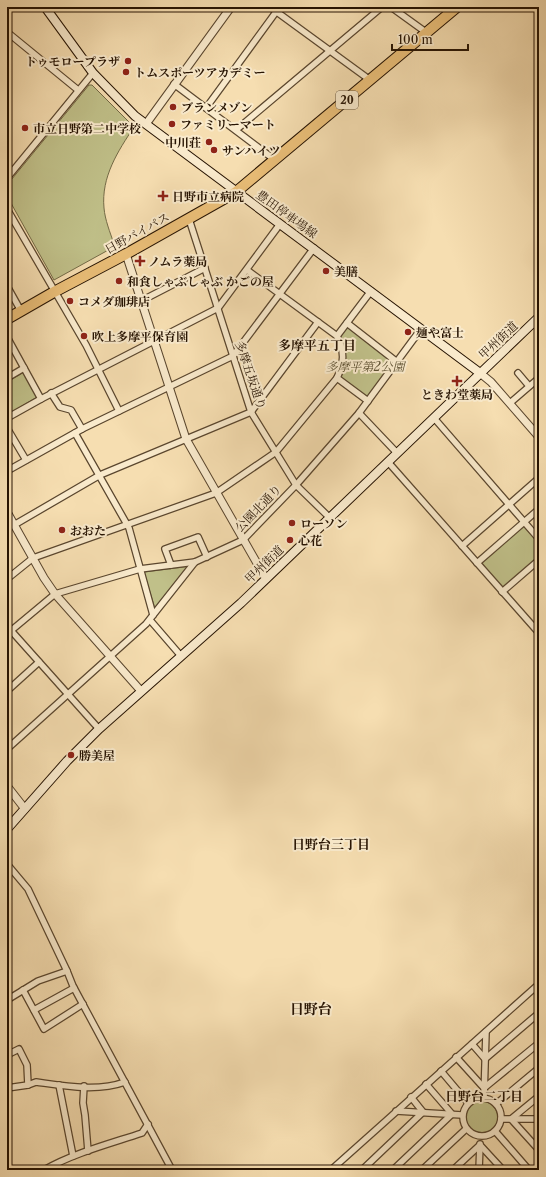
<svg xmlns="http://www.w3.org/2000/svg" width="546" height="1177" viewBox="0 0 546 1177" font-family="'Libre Caslon Text','Noto Serif JP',serif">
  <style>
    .park { fill: #c0c089; stroke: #736a46 }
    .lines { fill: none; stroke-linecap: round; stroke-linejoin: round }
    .minor-casing { stroke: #5a462e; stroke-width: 8 }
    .tertiary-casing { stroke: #5a462e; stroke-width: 9 }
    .secondary-casing { stroke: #261302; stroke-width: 10 }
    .trunk-casing { stroke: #261302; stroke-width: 12 }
    .minor { stroke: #f9eacc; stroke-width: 5.5 }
    .tertiary { stroke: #f9eacc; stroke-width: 7 }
    .secondary { stroke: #f9eacc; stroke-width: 8 }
    .trunk { stroke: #ebbf78; stroke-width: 10 }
    .poi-dot { fill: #8f2418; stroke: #f9eacc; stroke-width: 1.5 }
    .labels { text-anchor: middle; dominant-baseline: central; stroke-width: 4; stroke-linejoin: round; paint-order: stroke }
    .shield { fill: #f9eacc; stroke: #65543f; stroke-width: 1 }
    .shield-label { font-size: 11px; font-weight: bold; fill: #261302 }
    .poi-label { font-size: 12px; font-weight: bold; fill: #261302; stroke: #f9eacc; text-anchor: start }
    .street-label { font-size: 12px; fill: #261302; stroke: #f9eacc }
    .park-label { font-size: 12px; font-style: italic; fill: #5c5031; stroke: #f9eacc }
    .neighbourhood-label { font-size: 13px; font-weight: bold; fill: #261302; stroke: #f9eacc }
    .quarter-label { font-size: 14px; font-weight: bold; fill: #261302; stroke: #f9eacc }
  </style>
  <rect width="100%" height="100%" fill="#f6deb1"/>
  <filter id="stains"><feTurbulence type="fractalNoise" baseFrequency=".005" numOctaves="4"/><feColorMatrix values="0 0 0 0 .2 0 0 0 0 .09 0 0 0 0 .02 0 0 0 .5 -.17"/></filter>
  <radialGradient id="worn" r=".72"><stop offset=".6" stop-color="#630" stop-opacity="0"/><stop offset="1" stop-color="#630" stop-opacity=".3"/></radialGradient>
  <g class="park">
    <path d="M 89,85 L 92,85 L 134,127 C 118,151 101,177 104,208 C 105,220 110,232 114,244 L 112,248 L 54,280 L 7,196 L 7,185 Z"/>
    <path d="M 347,323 L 397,362 L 368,401 L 337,378 L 344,358 L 337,336 Z"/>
    <path d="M 24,372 L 37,397 L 7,415 L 7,382 Z"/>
    <path d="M 524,522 L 539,539 L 539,560 L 504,590 L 480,561 Z"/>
    <path d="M 191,566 L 155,609 L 144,572 Z"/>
    <circle cx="481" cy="1118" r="17"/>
  </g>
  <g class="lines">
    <defs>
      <g id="minor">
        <path d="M 270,7 L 370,80"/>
        <path d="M 391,7 L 427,33"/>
        <path d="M 7,32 L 78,90"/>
        <path d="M 174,84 L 275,160"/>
        <path d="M 206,108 L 276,12"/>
        <path d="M 236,130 L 382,7"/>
        <path d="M 7,178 L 93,73"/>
        <path d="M 7,209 L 86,345 L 119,411"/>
        <path d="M 189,219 L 251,412 L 296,485 L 330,518"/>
        <path d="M 7,286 L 21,311"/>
        <path d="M 141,301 L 205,268"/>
        <path d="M 347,323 L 397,362"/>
        <path d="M 533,323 L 539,329"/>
        <path d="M 337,336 L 371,291"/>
        <path d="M 7,337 L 41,399"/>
        <path d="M 518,373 L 529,386"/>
        <path d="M 7,378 L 24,368"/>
        <path d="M 337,378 L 368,401"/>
        <path d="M 51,393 L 60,407 L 71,410 L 82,429"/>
        <path d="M 510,403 L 539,378"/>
        <path d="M 359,413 L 397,453"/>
        <path d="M 7,418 L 41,399 L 218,308 L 280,224"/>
        <path d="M 434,418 L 539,539"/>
        <path d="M 7,428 L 26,460"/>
        <path d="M 75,433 L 129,528 L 153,615"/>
        <path d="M 388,462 L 539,633"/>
        <path d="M 7,471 L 82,429 L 233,356 L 314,248"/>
        <path d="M 14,525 L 100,475 L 251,412 L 318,322"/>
        <path d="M 462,546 L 539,478"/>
        <path d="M 477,563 L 539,509"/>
        <path d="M 171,565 L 165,549 L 198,537 L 207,557"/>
        <path d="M 7,579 L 33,558 L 216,493 L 276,452 L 337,378 C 344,363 345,352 337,336 L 247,270"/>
        <path d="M 502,592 L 539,560"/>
        <path d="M 150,620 L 181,656"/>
        <path d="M 7,626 L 99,729"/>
        <path d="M 7,634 L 55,594 L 140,569 L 195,562 L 243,540 L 296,485 L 359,413 L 421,329"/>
        <path d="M 7,691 L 39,662"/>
        <path d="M 7,749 L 146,624 L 195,562"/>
        <path d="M 7,864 L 28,889 L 67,971 L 73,986 L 172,1170"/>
        <path d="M 23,990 L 44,1029 L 83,1004"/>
        <path d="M 7,1000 L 38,981 L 67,971"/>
        <path d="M 34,1010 L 74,988"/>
        <path d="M 472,1044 L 485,1059 L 539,1013"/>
        <path d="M 7,1055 L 19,1049 L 27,1065 L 28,1085"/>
        <path d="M 456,1057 L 484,1088 L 539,1043"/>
        <path d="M 441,1071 L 468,1103"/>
        <path d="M 59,1085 L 73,1156"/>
        <path d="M 84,1086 L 83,1103 L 85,1115 L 88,1151"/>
        <path d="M 7,1088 L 28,1085 L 36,1082 C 65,1086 97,1092 125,1082"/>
        <path d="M 539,1096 L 511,1119 L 539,1150"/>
        <circle cx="482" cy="1117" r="19"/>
        <path d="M 484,1098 L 486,1032"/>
        <path d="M 496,1104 L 539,1068"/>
        <path d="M 396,1111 L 462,1115"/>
        <path d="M 501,1119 L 539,1119"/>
        <path d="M 495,1131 L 529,1170"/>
        <path d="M 394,1169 L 452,1114 L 426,1084"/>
        <path d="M 44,1170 C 74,1153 109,1144 142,1133 L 148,1124"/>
        <path d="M 331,1170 L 539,984"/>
        <path d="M 362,1170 L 423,1112 L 411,1097"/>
        <path d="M 422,1170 L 466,1129"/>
        <path d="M 453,1170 L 480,1145 L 503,1170"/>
        <path d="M 479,1170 L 480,1144"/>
        <path d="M 536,1170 L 539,1167"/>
      </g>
      <g id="tertiary">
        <path d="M 146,124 L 231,7"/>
        <path d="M 126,254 L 186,439 L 266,579"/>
        <path d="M 480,373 L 491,382 L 539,437"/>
        <path d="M 7,512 L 44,578 L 55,594 L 141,691"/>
        <path d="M 7,786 L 25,809"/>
      </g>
      <g id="secondary">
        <path d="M 45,7 L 93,73 L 135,116 L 480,373"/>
        <path d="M 7,829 L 67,761 L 99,729 L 241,603 L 539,317"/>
      </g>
      <path id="trunk" d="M 7,319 L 54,292 L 126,254 L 236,192 L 457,7"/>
    </defs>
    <use href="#minor" class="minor-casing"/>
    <use href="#tertiary" class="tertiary-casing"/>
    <use href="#secondary" class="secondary-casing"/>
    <use href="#trunk" class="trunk-casing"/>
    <use href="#minor" class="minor"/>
    <use href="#tertiary" class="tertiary"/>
    <use href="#secondary" class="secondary"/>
    <use href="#trunk" class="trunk"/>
  </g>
  <g class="poi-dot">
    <circle cx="128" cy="61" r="4"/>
    <circle cx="126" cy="72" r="4"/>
    <circle cx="173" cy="107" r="4"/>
    <circle cx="172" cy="124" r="4"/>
    <circle cx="25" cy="128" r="4"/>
    <circle cx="209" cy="142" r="4"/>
    <circle cx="214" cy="150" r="4"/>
    <path d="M161 190h4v4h4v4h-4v4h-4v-4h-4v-4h4z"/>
    <path d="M138 255h4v4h4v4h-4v4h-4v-4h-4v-4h4z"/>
    <circle cx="326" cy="271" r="4"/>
    <circle cx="119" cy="281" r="4"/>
    <circle cx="70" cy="301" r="4"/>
    <circle cx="408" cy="332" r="4"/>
    <circle cx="84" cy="336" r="4"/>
    <path d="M455 375h4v4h4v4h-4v4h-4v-4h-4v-4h4z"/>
    <circle cx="292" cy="523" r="4"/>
    <circle cx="62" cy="530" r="4"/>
    <circle cx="290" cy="540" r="4"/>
    <circle cx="71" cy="755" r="4"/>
  </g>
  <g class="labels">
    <rect class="shield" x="336" y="91" width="22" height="18" rx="3"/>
    <g class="shield-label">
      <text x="347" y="100">20</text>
    </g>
    <g class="poi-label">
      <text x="120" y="61" text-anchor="end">トゥモロープラザ</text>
      <text x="134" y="72">トムスポーツアカデミー</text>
      <text x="181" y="107">ブランメゾン</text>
      <text x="180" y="124">ファミリーマート</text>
      <text x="33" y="128">市立日野第二中学校</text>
      <text x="201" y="142" text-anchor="end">中川荘</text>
      <text x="222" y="150">サンハイツ</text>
      <text x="172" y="196">日野市立病院</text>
      <text x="148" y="261">ノムラ薬局</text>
      <text x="334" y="271">美膳</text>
      <text x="127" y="281">和食しゃぶしゃぶ かごの屋</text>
      <text x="78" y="301">コメダ珈琲店</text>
      <text x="416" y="332">麺や富士</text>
      <text x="92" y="336">吹上多摩平保育園</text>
      <text x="457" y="394" text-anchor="middle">ときわ堂薬局</text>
      <text x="300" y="523">ローソン</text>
      <text x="70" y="530">おおた</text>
      <text x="298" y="540">心花</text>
      <text x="79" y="755">勝美屋</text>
    </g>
    <g class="street-label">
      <text transform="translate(287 214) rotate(36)">豊田停車場線</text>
      <text transform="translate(137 233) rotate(-29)">日野バイパス</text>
      <text transform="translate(498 340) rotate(-43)">甲州街道</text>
      <text transform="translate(251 375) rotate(71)">多摩五坂通り</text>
      <text transform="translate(258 508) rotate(-46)">公園北通り</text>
      <text transform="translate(264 564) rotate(-44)">甲州街道</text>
    </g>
    <g class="park-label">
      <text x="365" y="366">多摩平第2公園</text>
    </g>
    <g class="neighbourhood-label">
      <text x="317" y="345">多摩平五丁目</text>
      <text x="331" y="844">日野台三丁目</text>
      <text x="484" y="1096">日野台二丁目</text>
    </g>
    <g class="quarter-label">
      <text x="311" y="1009">日野台</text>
    </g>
  </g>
  <rect width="546" height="1177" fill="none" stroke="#f6deb1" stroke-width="24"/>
  <rect x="8" y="8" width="530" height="1161" fill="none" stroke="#261302" stroke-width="2"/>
  <rect x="12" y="12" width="522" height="1153" fill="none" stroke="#261302"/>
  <path d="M392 44v6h76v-6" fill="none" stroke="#261302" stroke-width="2"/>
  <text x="398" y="44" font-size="12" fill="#261302" stroke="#f9eacc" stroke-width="3" paint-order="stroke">100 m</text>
  <rect width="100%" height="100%" filter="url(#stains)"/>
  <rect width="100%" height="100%" fill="url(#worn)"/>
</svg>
